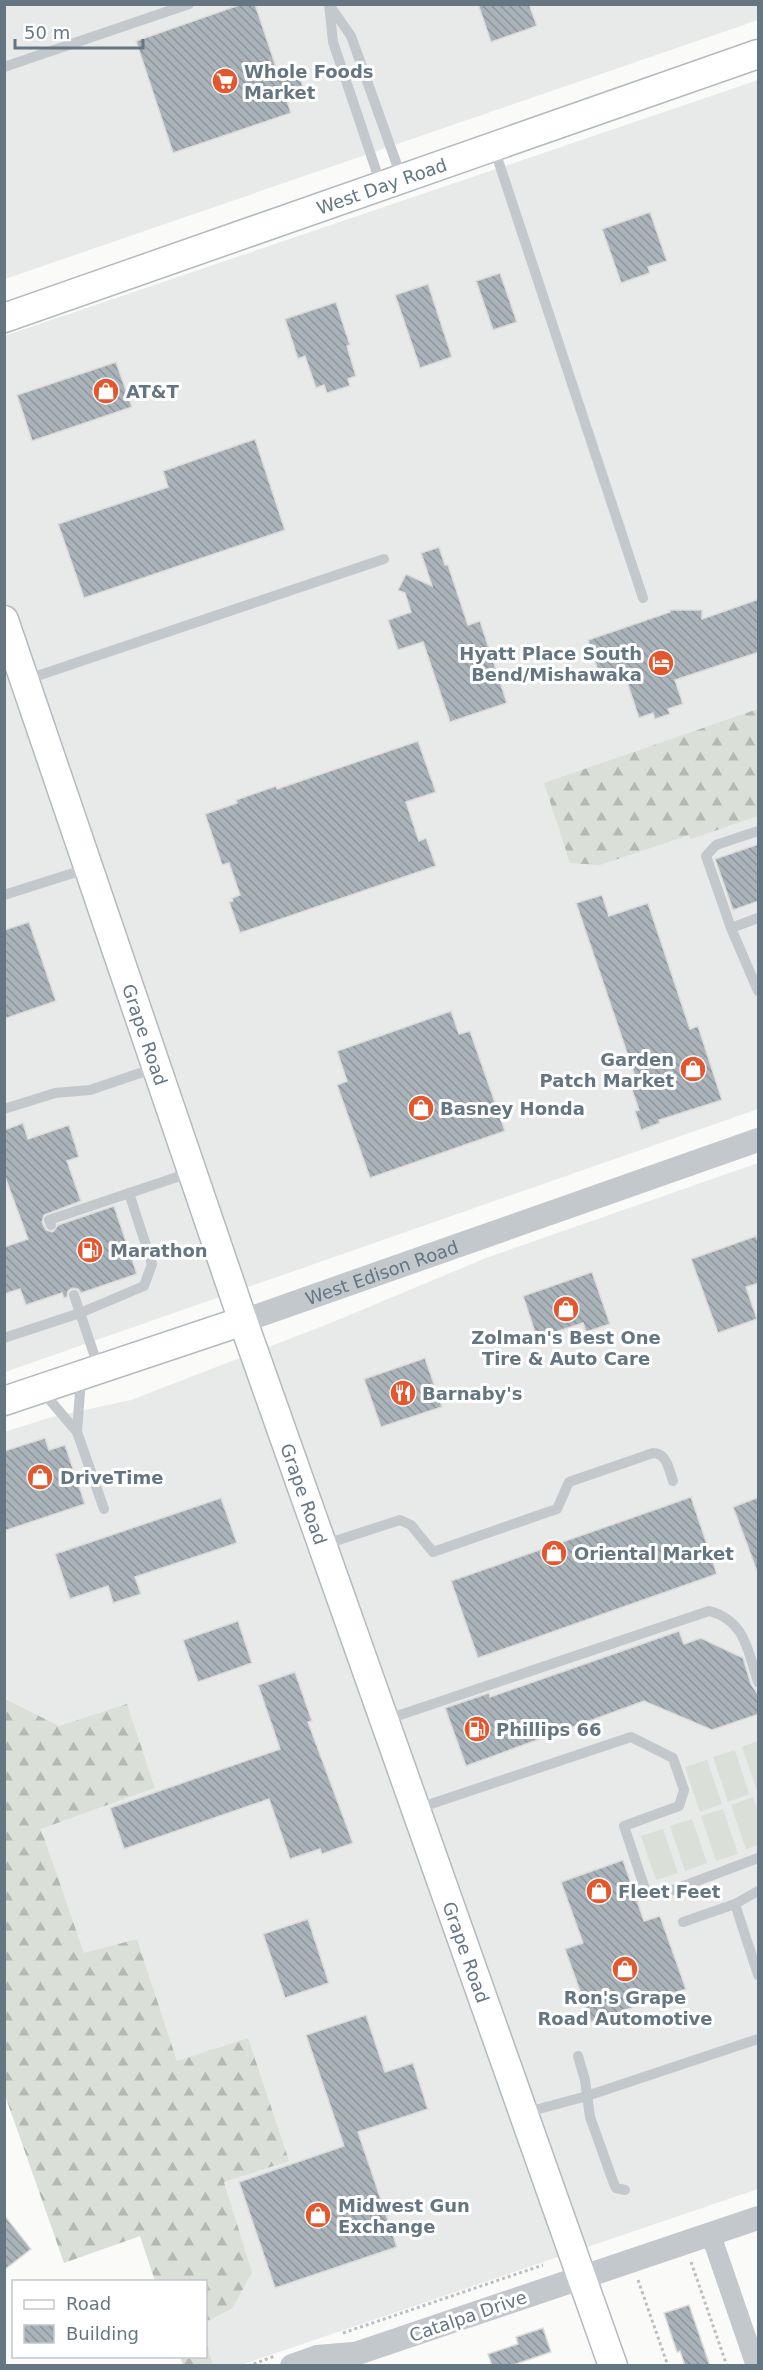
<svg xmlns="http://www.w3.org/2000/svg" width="763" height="2370" viewBox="0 0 763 2370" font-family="'DejaVu Sans',sans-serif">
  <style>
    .built { fill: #e8e9e9 }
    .forest { fill: url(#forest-firs) }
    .pitch { fill: #dadfd7 }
    .building { fill: url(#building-back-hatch); stroke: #dcdcda; stroke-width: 1.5 }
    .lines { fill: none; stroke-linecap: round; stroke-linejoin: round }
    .secondary-casing { stroke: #b3babf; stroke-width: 31 }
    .path { stroke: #bbbfc2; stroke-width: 3; stroke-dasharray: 3 3; stroke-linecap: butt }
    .service { stroke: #c3c8cc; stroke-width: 10 }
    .minor { stroke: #c3c8cc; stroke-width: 20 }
    .tertiary { stroke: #c3c8cc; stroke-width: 24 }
    .secondary { stroke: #fff; stroke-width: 28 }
    .labels { text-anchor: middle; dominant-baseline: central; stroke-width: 6; stroke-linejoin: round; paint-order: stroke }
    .poi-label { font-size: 18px; font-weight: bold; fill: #657683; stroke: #fff; text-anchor: start }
    .street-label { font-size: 18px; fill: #657683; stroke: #fff }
  </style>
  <defs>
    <pattern id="forest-firs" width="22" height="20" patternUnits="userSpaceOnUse" patternTransform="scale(1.5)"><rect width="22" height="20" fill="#dadfd7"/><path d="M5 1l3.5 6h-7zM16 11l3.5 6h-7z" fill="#b4b9b4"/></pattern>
    <pattern id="building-back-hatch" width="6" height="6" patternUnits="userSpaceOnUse" patternTransform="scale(1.5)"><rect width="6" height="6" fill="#aab3b9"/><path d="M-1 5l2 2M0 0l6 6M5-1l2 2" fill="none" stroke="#8e969c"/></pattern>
  </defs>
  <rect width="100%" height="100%" fill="#fafaf8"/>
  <g class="built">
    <path d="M 758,4 L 758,20 L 5,279 L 4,5 Z"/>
    <path d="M 758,80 L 758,1109 L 5,1372 L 4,336 Z"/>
    <path d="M 758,1163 L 758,2189 L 241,2365 L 213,2365 L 206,2342 L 206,2322 L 233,2308 L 252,2272 L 224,2182 L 289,2160 L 177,2061 L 137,1939 L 84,1954 L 41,1829 L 155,1788 L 127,1705 L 59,1726 L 5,1698 L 4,1432 L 52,1417 L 131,1400 L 328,1324 L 486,1258 Z"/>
  </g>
  <g class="forest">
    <path d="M 758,709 L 758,816 L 691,839 L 689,835 L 600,865 L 570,863 L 544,783 Z"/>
    <path d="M 4,1698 L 59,1726 L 127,1704 L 155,1788 L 41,1829 L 84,1953 L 137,1939 L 177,2061 L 248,2038 L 289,2161 L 224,2182 L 252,2272 L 233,2308 L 206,2322 L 206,2282 L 155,2281 L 140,2236 L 64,2263 L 5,2095 Z"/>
    <path d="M 206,2342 L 213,2365 L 183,2365 L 180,2357 L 206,2356 Z"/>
  </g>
  <g class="pitch">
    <path d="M 758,1741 L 758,1791 L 757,1791 L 742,1747 Z"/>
    <path d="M 735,1750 L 749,1794 L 728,1802 L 713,1757 Z"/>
    <path d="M 707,1760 L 722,1804 L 700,1812 L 685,1767 Z"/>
    <path d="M 753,1797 L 758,1813 L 758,1845 L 746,1849 L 731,1805 Z"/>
    <path d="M 723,1809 L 738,1854 L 716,1861 L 701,1816 Z"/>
    <path d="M 692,1819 L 707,1863 L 685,1871 L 670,1826 Z"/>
    <path d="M 663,1829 L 678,1873 L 656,1880 L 641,1836 Z"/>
  </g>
  <g class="building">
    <path d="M 242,4 L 255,4 L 279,76 L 297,69 L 303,87 L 285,94 L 291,113 L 173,153 L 136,41 Z"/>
    <path d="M 478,4 L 529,4 L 537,26 L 491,42 Z"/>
    <path d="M 650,212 L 667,261 L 648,267 L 650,273 L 621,283 L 602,229 Z"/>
    <path d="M 500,273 L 517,322 L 493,330 L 476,281 Z"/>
    <path d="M 428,284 L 452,357 L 420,368 L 395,295 Z"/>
    <path d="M 336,302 L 350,345 L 347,346 L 356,376 L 348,379 L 350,386 L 327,393 L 324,385 L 316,388 L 305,356 L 298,359 L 285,319 Z"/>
    <path d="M 116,362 L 132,407 L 32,441 L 17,395 Z"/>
    <path d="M 255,439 L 285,530 L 84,598 L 58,524 L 168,487 L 163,471 Z"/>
    <path d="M 439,547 L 445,565 L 448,565 L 468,625 L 480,621 L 507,703 L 450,722 L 423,642 L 398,650 L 388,620 L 411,612 L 405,593 L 398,590 L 406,574 L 432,586 L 421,553 Z"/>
    <path d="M 759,599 L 759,652 L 675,680 L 683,704 L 668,709 L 670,714 L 655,719 L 653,713 L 639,718 L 623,670 L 600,677 L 588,640 L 670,612 L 670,610 L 702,610 L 702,619 Z"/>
    <path d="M 418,741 L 436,792 L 406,802 L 419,841 L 426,838 L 436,866 L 240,933 L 229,902 L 233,901 L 232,898 L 240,895 L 229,863 L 222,865 L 205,814 L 237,803 L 236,800 L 276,786 L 277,789 Z"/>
    <path d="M 759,844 L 759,901 L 733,910 L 715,859 Z"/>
    <path d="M 602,895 L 609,916 L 648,903 L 690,1029 L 698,1026 L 722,1100 L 659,1120 L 660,1123 L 641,1130 L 635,1111 L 639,1110 L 630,1084 L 637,1082 L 576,903 Z"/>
    <path d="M 29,922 L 56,1001 L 4,1019 L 4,930 Z"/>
    <path d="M 451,1011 L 459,1034 L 470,1031 L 505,1131 L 370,1178 L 337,1085 L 347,1081 L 337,1051 Z"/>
    <path d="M 23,1123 L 28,1139 L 69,1125 L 79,1157 L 67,1161 L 81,1201 L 44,1215 L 42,1222 L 46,1230 L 53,1232 L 58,1225 L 114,1206 L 137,1274 L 81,1293 L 78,1289 L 72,1288 L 68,1291 L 67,1297 L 64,1298 L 62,1293 L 26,1305 L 20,1289 L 4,1294 L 4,1247 L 28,1239 L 4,1174 L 4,1130 Z"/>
    <path d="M 756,1236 L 759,1244 L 759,1283 L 746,1287 L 757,1319 L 718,1333 L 691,1259 Z"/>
    <path d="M 592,1272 L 610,1324 L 586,1332 L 583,1323 L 537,1338 L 523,1296 Z"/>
    <path d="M 425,1358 L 442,1407 L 381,1427 L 364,1379 Z"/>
    <path d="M 45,1438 L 49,1450 L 65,1445 L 85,1504 L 4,1531 L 4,1451 Z"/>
    <path d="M 691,1497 L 717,1574 L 478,1658 L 451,1581 Z"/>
    <path d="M 759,1497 L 759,1571 L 757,1571 L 733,1507 Z"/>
    <path d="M 221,1498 L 237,1543 L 135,1577 L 141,1594 L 113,1603 L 108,1586 L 70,1599 L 55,1554 Z"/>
    <path d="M 238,1621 L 252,1663 L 198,1682 L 183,1640 Z"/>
    <path d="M 679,1631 L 684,1644 L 701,1638 L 743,1658 L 751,1684 L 759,1696 L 759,1714 L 712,1730 L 644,1701 L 466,1766 L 445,1708 L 489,1693 L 490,1697 Z"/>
    <path d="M 295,1672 L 312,1721 L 308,1722 L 353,1843 L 322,1854 L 320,1849 L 290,1859 L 269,1799 L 124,1849 L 110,1808 L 280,1749 L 258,1685 Z"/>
    <path d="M 623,1860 L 644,1921 L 660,1916 L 686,1989 L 591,2022 L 565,1949 L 583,1943 L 561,1882 Z"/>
    <path d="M 308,1919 L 329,1983 L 285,1998 L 263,1934 Z"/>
    <path d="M 366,2015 L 385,2072 L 413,2063 L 428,2109 L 358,2132 L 397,2247 L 275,2288 L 239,2182 L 344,2146 L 306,2035 Z"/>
    <path d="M 4,2215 L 31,2249 L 4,2270 Z"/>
    <path d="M 689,2305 L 710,2366 L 685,2366 L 680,2351 L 677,2352 L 664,2313 Z"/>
    <path d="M 543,2328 L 551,2352 L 510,2366 L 492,2366 L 488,2354 L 518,2344 L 516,2337 Z"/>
  </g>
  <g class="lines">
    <defs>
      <g id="secondary">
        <path id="s2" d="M 4,318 L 758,54"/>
        <path id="s3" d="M 4,620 L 243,1321 L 613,2366"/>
        <path d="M 4,1401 L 243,1321"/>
      </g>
    </defs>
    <use href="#secondary" class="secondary-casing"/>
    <g class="path">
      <path d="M 691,2262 L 727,2366"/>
      <path d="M 638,2280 L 668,2366"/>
      <path d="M 343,2333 L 543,2265"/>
      <path d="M 248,2366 L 275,2356"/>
    </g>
    <g class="service">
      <path d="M 329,4 L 333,42 L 381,185"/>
      <path d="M 330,6 L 351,36 L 402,179"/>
      <path d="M 4,67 L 189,4"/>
      <path d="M 494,148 L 643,598"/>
      <path d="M 25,680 L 384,559"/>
      <path d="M 4,895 L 86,869"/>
      <path d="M 758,918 L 731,928 L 758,991"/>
      <path d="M 731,928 L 706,856 L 716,845 L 758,831"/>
      <path d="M 4,1109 L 55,1093 L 90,1090 L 155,1068"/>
      <path d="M 51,1225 L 49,1220 L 192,1172"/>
      <path d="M 74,1295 L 99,1369"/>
      <path d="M 4,1338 L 80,1313 L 144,1286 L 152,1264 L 129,1193"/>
      <path d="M 43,1392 L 77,1432 L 104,1509"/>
      <path d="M 77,1432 L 81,1379"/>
      <path d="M 323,1545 L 400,1520 L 411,1525 L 433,1552 L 548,1512 L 557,1509 L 569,1482 L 653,1453 C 667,1453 669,1470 673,1481"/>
      <path d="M 385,1720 L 709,1611 C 745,1620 748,1651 758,1682"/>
      <path d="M 416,1809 L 631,1737 L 673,1758 L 684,1790 L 679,1806 L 624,1826 L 647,1895 L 657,1896 L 758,1858"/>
      <path d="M 735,1904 L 758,1975"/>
      <path d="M 683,1922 L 735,1904 L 758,1891"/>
      <path d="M 578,2056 L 585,2080 L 590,2117 L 614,2184 L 616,2188 L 625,2190"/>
      <path d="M 524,2113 L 587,2096 L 758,2039"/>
    </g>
    <path class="minor" d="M 711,2235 L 756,2366"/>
    <g class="tertiary">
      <path id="s1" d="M 243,1321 L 758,1140"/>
      <path d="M 292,2366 L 317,2357 L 353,2354"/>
      <path d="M 336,2366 L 355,2354 L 758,2218"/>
    </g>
    <use href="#secondary" class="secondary"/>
  </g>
  <defs>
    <symbol id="supermarket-disc" viewBox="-11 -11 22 22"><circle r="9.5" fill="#e4572e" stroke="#fff"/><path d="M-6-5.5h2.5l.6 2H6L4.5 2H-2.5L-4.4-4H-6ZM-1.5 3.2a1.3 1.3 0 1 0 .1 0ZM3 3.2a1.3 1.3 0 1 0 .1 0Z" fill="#fff"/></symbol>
    <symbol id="shop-disc" viewBox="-11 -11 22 22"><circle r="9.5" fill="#e4572e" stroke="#fff"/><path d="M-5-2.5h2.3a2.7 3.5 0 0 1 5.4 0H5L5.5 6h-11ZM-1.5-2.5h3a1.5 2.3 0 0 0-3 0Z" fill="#fff"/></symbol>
    <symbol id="hotel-disc" viewBox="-11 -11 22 22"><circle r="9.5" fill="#e4572e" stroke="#fff"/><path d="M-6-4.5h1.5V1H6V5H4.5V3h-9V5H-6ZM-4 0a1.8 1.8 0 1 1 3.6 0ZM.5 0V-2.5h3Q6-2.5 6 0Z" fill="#fff"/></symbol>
    <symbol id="fuel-disc" viewBox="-11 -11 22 22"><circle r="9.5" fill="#e4572e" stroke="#fff"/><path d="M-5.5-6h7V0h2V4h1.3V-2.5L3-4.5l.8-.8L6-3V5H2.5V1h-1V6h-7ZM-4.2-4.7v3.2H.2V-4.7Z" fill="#fff"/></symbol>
    <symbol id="restaurant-disc" viewBox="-11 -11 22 22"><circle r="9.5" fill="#e4572e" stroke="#fff"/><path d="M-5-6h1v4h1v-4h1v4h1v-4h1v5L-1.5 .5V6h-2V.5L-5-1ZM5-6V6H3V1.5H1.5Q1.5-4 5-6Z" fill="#fff"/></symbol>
  </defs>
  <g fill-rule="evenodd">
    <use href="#supermarket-disc" x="210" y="66" width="30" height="30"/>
    <use href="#shop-disc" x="91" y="376" width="30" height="30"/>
    <use href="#hotel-disc" x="646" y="648" width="30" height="30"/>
    <use href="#shop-disc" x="678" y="1054" width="30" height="30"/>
    <use href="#shop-disc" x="406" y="1093" width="30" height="30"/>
    <use href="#fuel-disc" x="75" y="1235" width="30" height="30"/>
    <use href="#shop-disc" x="551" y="1294" width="30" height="30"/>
    <use href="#restaurant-disc" x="388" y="1378" width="30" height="30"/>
    <use href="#shop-disc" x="25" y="1462" width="30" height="30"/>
    <use href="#shop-disc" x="539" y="1538" width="30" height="30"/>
    <use href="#fuel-disc" x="462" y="1714" width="30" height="30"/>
    <use href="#shop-disc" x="584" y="1876" width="30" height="30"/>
    <use href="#shop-disc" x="610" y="1954" width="30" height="30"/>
    <use href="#shop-disc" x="303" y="2200" width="30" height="30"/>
  </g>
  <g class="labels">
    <g class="poi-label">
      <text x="244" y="71">Whole Foods<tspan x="244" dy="21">Market</tspan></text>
      <text x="126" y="391">AT&amp;T</text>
      <text x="642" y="653" text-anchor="end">Hyatt Place South<tspan x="642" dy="21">Bend/Mishawaka</tspan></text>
      <text x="674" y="1059" text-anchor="end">Garden<tspan x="674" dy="21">Patch Market</tspan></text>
      <text x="440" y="1108">Basney Honda</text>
      <text x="110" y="1250">Marathon</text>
      <text x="566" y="1337" text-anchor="middle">Zolman's Best One<tspan x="566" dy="21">Tire &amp; Auto Care</tspan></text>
      <text x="422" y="1393">Barnaby's</text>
      <text x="60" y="1477">DriveTime</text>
      <text x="574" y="1553">Oriental Market</text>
      <text x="496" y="1729">Phillips 66</text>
      <text x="618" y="1891">Fleet Feet</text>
      <text x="625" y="1997" text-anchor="middle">Ron's Grape<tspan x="625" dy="21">Road Automotive</tspan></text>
      <text x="338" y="2205">Midwest Gun<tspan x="338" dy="21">Exchange</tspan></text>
    </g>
    <g class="street-label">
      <text stroke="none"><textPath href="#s2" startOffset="400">West Day Road</textPath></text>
      <text stroke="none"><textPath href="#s3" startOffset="438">Grape Road</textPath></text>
      <text stroke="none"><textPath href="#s1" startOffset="147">West Edison Road</textPath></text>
      <text stroke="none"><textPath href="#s3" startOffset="924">Grape Road</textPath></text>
      <text stroke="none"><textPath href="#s3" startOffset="1410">Grape Road</textPath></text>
      <text transform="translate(468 2316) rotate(-19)">Catalpa Drive</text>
    </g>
  </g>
  <rect width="763" height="2370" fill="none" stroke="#657683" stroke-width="12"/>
  <rect x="12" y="2280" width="195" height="78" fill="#ffffff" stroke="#c1c8cd" stroke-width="1.5"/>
  <rect x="24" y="2300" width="30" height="9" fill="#ffffff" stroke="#c1c8cd" stroke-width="1.5"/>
  <text x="66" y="2310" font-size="18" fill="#657683">Road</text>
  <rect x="24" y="2325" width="30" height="18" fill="url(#building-back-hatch)" stroke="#c1c8cd" stroke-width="1.5"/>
  <text x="66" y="2340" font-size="18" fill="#657683">Building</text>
  <path d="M15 39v9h128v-9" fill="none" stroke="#657683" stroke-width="3"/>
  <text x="24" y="39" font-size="18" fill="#657683" stroke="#ffffff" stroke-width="4.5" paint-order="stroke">50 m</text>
</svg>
